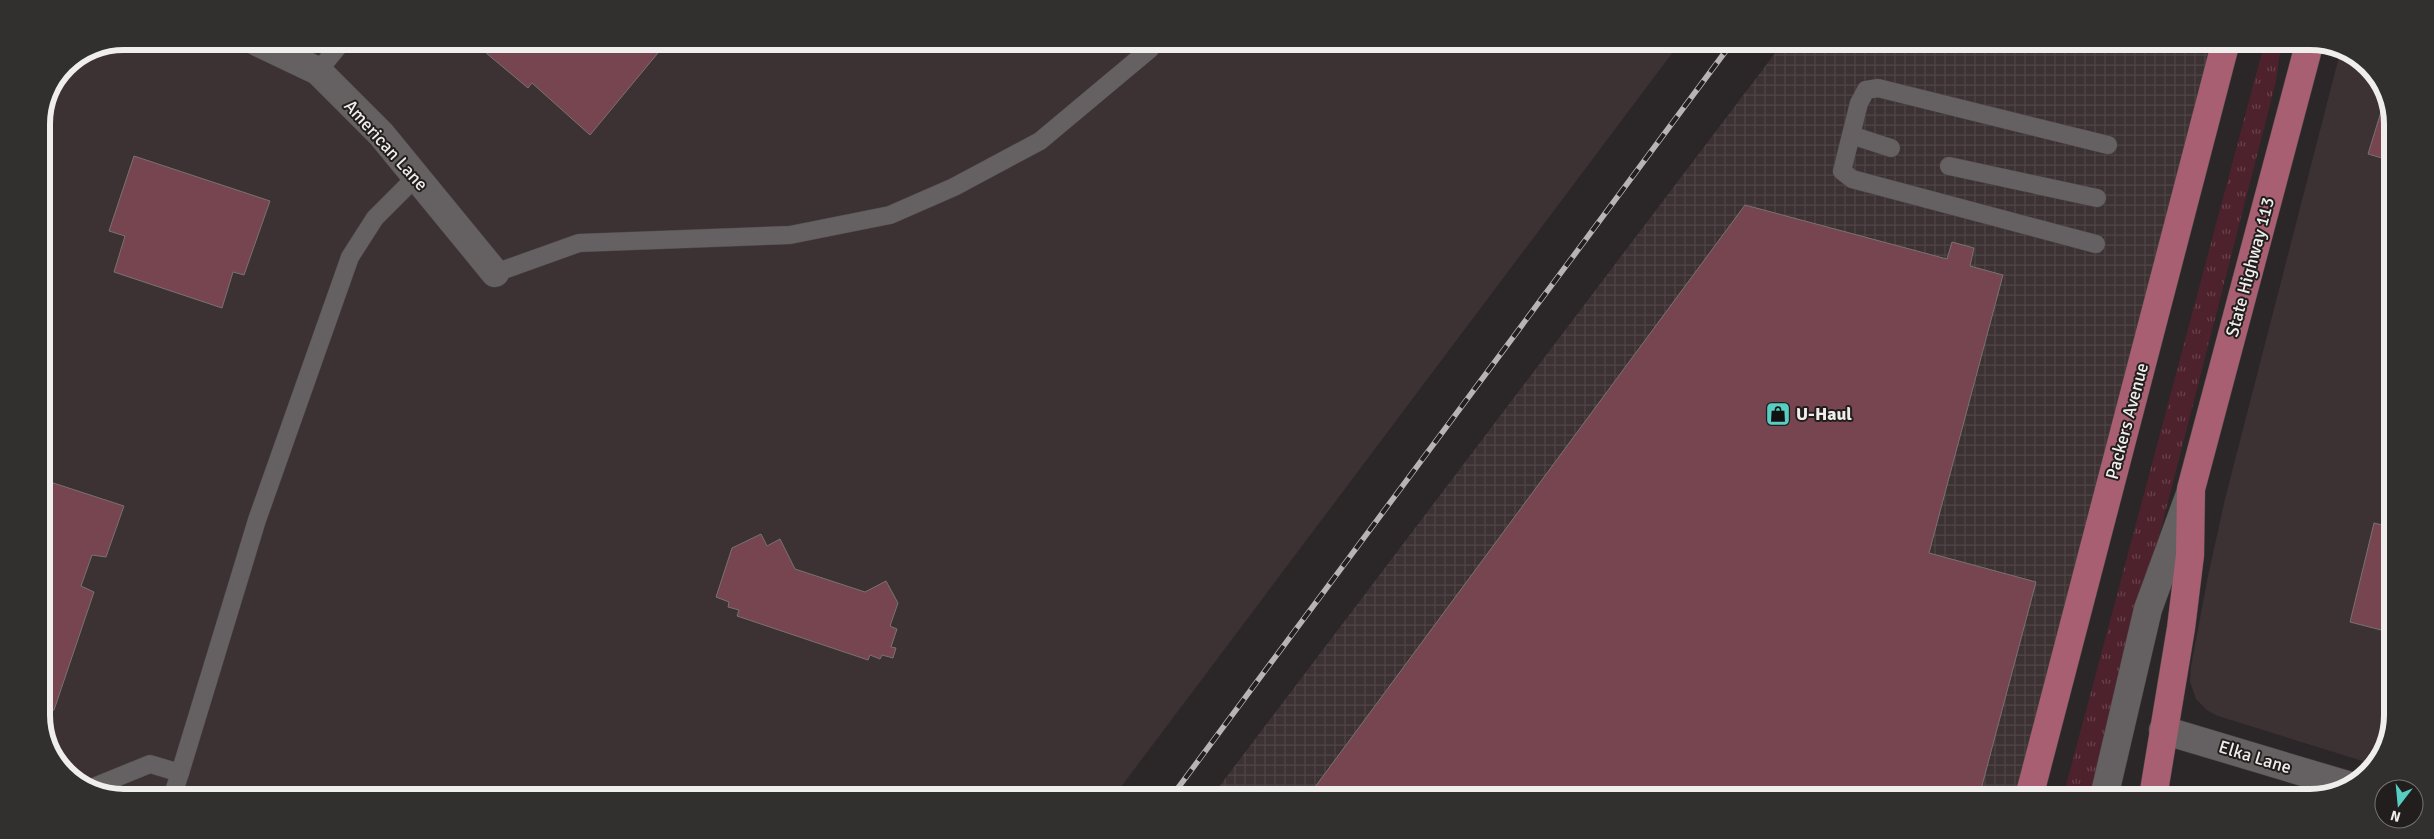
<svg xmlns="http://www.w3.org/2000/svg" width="2434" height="839" viewBox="0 0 2434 839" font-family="Signika,sans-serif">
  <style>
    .built { fill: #3c3133 }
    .industrial { fill: url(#industrial-grid) }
    .grass { fill: url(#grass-tufts) }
    .building { fill: #774550; stroke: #777273 }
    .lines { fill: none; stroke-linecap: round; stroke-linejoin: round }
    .service-casing { stroke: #494546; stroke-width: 19 }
    .minor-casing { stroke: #494546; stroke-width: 29 }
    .secondary-casing { stroke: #494546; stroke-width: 29 }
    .primary-casing { stroke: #494546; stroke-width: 29 }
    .service { stroke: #656061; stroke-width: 18 }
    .minor { stroke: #656061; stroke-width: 28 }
    .secondary { stroke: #656061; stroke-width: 28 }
    .primary { stroke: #a85f72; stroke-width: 28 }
    .rail-casing { stroke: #b8b4b5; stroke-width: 5.5 }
    .rail { stroke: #221e1e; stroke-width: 4; stroke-dasharray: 11; stroke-linecap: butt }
    .labels { text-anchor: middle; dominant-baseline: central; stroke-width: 4; stroke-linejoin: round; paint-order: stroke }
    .street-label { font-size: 18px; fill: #f0eded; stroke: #221e1e }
    .poi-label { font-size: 18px; font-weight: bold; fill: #f0eded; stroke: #221e1e; text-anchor: start }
    .rim { fill: none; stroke: #f0eded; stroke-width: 6 }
  </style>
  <defs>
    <pattern id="industrial-grid" width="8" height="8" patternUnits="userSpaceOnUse" patternTransform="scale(1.25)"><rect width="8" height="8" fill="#3c3133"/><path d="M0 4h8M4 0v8" fill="none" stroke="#4f4547"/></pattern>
    <pattern id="grass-tufts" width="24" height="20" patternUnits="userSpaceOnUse" patternTransform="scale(1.25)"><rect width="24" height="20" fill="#4e222d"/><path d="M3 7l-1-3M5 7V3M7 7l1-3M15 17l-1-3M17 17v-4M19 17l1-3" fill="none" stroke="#68424c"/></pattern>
  </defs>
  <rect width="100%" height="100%" fill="#2b2728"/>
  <g class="built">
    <path d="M 124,41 L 1679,44 L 1115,795 L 98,793 L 59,766 L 41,721 L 41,119 L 66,65 Z"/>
    <path d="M 2341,49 L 2375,73 L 2393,118 L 2388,741 L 2372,764 L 2218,716 L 2208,711 L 2196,699 L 2190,682 L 2191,666 L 2208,576 L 2225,499 Z"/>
  </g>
  <path class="industrial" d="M 1782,44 L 2225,45 L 2029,797 L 1212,796 Z"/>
  <path class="grass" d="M 2264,45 L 2281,45 L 2276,81 L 2128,657 L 2095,797 L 2063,797 Z"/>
  <g class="building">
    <path d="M 473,42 L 667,42 L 590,135 L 532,83 L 528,88 Z"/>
    <path d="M 928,43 L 950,43 L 933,52 Z"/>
    <path d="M 952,43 L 971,43 L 956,51 Z"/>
    <path d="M 2385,99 L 2393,118 L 2392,161 L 2368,154 Z"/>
    <path d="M 134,156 L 270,201 L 244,275 L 233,272 L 222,308 L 114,272 L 125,236 L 109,231 Z"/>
    <path d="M 1745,205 L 1947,259 L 1952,242 L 1974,248 L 1970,266 L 2003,275 L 1929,553 L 2036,582 L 1979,797 L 1350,796 L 1315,787 Z"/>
    <path d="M 41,479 L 124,506 L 106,557 L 92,555 L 81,586 L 94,592 L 54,710 L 41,716 Z"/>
    <path d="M 2387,507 L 2390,508 L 2389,632 L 2350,622 L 2374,523 L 2382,525 Z"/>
    <path d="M 761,534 L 767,546 L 780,539 L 795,569 L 865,592 L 886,581 L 898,603 L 890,626 L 897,629 L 891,647 L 896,648 L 893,658 L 882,655 L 880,659 L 870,655 L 868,660 L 737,616 L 739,610 L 728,607 L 729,602 L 716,597 L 732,548 Z"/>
  </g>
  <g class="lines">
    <defs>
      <g id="service">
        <path d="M 318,71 L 342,42"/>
        <path d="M 1851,135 L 1891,148"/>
        <path d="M 1949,166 L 2097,198"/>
        <path d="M 2096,244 L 1852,179 L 1842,171 L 1859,103 L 1866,90 L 1878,88 L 2108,145"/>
        <path d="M 495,273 L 579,243 L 790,235 L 890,215 L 954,187 L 1040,141 L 1150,49 L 1154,43"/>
        <path d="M 180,773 L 257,520 L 350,257 L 375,218 L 416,177"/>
        <path d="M 91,788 L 150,764 L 180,773 L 173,794"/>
      </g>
      <g id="minor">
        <path d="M 257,42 L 318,71 L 381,134 L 495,273"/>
        <path d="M 2163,730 L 2347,785"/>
      </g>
      <path id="secondary" d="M 2104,797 L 2148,609 L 2190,494"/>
      <g id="primary">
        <path d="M 2029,797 L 2225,45"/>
        <path d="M 2153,797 L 2181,628 L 2190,555 L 2191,489 L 2309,45"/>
      </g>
    </defs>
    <use href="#service" class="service-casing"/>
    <use href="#minor" class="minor-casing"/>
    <use href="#secondary" class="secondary-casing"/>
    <use href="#primary" class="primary-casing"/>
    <use href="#service" class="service"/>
    <use href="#minor" class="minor"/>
    <use href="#secondary" class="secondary"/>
    <use href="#primary" class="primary"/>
    <defs>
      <path id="rail" d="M 1172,796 L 1731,44"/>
    </defs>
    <use href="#rail" class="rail-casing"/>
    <use href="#rail" class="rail"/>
  </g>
  <defs>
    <symbol id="shop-square" viewBox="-11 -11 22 22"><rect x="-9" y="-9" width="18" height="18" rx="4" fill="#57cec1" stroke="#221e1e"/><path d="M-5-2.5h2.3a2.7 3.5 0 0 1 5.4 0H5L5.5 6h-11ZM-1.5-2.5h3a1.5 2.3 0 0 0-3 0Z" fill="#111"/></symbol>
  </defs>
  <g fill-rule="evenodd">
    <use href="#shop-square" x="1764" y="400" width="28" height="28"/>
  </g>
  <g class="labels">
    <g class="street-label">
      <text transform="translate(386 145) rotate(48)">American Lane</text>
      <text transform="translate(2250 267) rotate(-75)">State Highway 113</text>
      <text transform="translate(2127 421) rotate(-75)">Packers Avenue</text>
      <text transform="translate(2255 757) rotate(17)">Elka Lane</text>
    </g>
    <g class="poi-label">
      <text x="1796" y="414">U-Haul</text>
    </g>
  </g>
  <path d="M0 0H2434V839H0ZM124 50H2310A74 74 0 0 1 2384 124V715A74 74 0 0 1 2310 789H124A74 74 0 0 1 50 715V124A74 74 0 0 1 124 50Z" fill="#322f2f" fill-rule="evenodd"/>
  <path class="rim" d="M124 50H2310A74 74 0 0 1 2384 124V715A74 74 0 0 1 2310 789H124A74 74 0 0 1 50 715V124A74 74 0 0 1 124 50Z"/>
  <g transform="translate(2399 804) rotate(196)"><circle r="24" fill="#221e1e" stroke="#747171"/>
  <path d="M0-4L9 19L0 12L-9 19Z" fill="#57cec1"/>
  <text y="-8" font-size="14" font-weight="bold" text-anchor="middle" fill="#f0eded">N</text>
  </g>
</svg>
